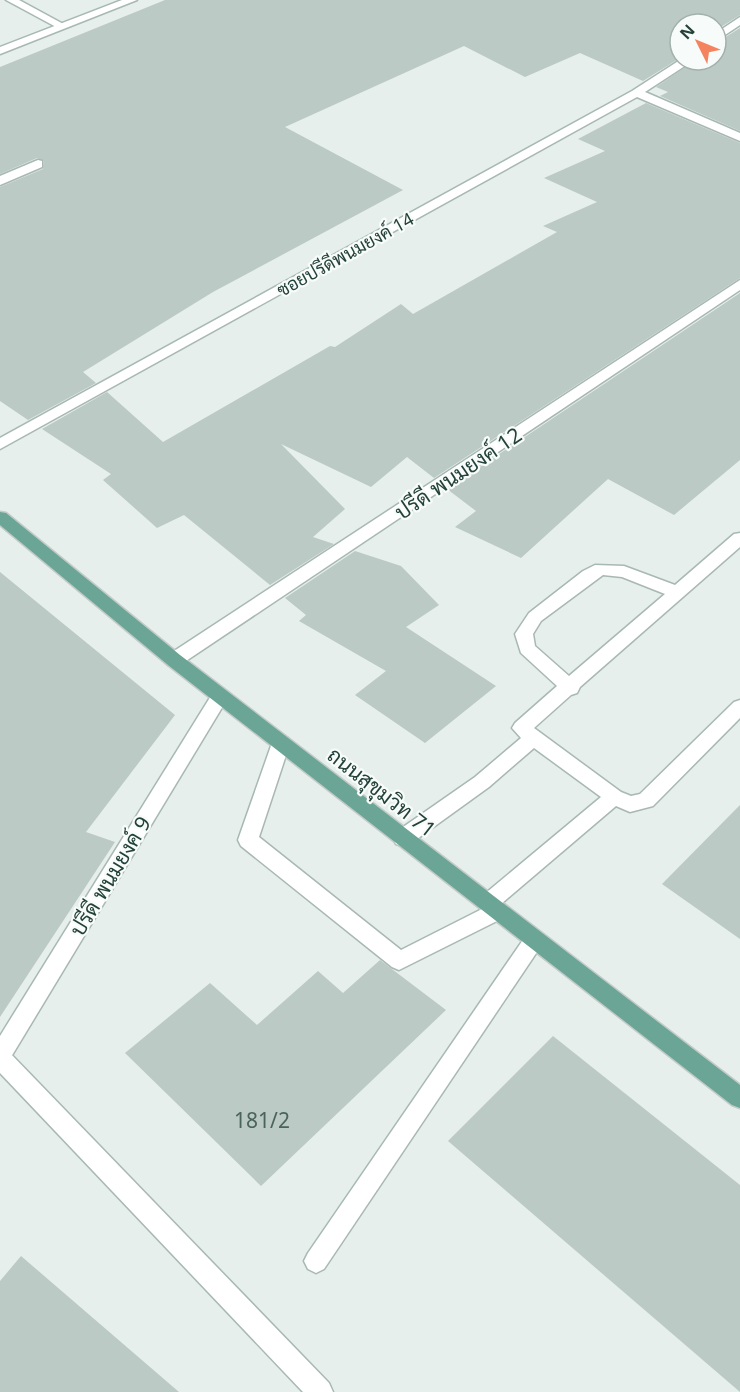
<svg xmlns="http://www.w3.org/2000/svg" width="740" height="1392" viewBox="0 0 740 1392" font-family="'Noto Sans',Sarabun,sans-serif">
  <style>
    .building { fill: #bbcac4 }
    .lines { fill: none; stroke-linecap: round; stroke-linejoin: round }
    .service-casing { stroke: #a8b8b2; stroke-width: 3 }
    .minor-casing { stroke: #a8b8b2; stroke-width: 3 }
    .primary-casing { stroke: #c2cac8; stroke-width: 3 }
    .service { fill: #fff; fill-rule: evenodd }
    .minor { fill: #fff; fill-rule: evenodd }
    .primary { fill: #6aa596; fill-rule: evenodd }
    .labels { text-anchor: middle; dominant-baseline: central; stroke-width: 4.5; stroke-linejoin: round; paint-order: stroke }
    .far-street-label { font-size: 18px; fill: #24423a; stroke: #f7fbf9 }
    .street-label { font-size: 21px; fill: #24423a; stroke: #f7fbf9 }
    .near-number-label { font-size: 21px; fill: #4a645c }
  </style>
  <rect width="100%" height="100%" fill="#e6efeb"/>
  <g class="building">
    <path d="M 165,0 L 740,0 L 740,15 L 716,30 L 716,24 L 680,24 L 680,58 L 643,81 L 580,53 L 525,77 L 464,46 L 285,127 L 403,190 L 213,292 L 83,372 L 96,383 L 28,420 L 0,401 L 0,187 L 43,169 L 44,161 L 37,158 L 0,174 L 0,67 Z"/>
    <path d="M 740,28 L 740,131 L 660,96 L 668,92 L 656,87 L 696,60 L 716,60 L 716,43 Z"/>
    <path d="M 646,103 L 740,143 L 740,278 L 434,478 L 407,457 L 371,487 L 281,444 L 345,509 L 313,537 L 334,544 L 270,585 L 184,515 L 157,528 L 103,480 L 111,474 L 42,429 L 107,392 L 163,442 L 330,346 L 335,347 L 401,304 L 413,314 L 557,232 L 543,226 L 597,202 L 544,178 L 605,151 L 578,139 Z"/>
    <path d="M 740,293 L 740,460 L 674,515 L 608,479 L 521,558 L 455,527 L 476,511 L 447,489 Z"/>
    <path d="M 355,551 L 401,566 L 439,605 L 406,627 L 496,686 L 425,743 L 355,695 L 386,671 L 299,621 L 306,615 L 285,598 Z"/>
    <path d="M 0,572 L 175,715 L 86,832 L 115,842 L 0,1017 Z"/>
    <path d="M 740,805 L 740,939 L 662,884 Z"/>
    <path d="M 380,960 L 446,1010 L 261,1186 L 125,1053 L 210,983 L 257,1025 L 318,971 L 343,993 Z"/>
    <path d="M 553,1036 L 740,1185 L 740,1392 L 448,1141 Z"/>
    <path d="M 21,1256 L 179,1392 L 0,1392 L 0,1281 Z"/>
  </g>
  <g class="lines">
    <defs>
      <g id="service">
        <path d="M 6,0 L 19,0 L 67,26 L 58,28 Z"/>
        <path d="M 740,533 L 740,547 L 580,687 L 577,693 L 571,695 L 534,728 L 621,792 L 631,796 L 640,794 L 734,702 L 740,700 L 740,718 L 653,806 L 630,812 L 616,806 L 501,904 L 508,911 L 505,917 L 399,970 L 392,967 L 241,846 L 238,840 L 272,743 L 274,738 L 288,738 L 290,743 L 259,837 L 401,950 L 482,909 L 478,903 L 481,897 L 601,797 L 534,748 L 489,787 L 410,844 L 403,846 L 396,844 L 393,838 L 396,832 L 475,777 L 521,738 L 512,728 L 515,723 L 557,686 L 521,653 L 515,634 L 529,613 L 583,571 L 595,565 L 624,566 L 675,585 L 734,534 ZM 603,575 L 622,577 L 665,594 L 569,676 L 535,646 L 533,634 L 541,621 Z"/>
        <path d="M 534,931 L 541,934 L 544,940 L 541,946 L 324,1269 L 316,1273 L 308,1269 L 304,1261 L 308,1253 L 527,934 Z"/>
        <path d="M 0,1048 L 8,1051 L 329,1383 L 333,1392 L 303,1392 L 0,1073 Z"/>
      </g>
      <g id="minor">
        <path d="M 122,0 L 137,0 L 0,54 L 0,47 Z"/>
        <path d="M 740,17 L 740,25 L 716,41 L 716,33 Z"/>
        <path d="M 680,60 L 694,60 L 645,92 L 740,133 L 740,141 L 637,97 L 0,449 L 0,438 L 632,91 Z"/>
        <path d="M 38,160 L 42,161 L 42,167 L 0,185 L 0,176 Z"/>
        <path d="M 740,280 L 740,290 L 180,665 L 168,665 L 165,660 L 168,655 Z"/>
        <path d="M 220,689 L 226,691 L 229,696 L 226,701 L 8,1062 L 0,1065 L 0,1036 L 214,691 Z"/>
      </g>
      <path id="primary" d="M 0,512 L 6,513 L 180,655 L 740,1085 L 740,1108 L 732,1105 L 168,665 L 0,525 Z"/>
    </defs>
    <use href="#service" class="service-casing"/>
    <use href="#minor" class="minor-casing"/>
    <use href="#primary" class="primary-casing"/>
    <use href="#service" class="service"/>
    <use href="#minor" class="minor"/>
    <use href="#primary" class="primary"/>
  </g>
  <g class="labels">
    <g class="far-street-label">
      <text transform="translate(345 254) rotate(-29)">ซอยปรีดีพนมยงค์ 14</text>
    </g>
    <g class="street-label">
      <text transform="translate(458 473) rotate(-34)">ปรีดี พนมยงค์ 12</text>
      <text transform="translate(382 792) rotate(38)">ถนนสุขุมวิท 71</text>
      <text transform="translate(110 876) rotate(-59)">ปรีดี พนมยงค์ 9</text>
    </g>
    <g class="near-number-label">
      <text x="262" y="1120">181/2</text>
    </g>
  </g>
  <g transform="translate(698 42) rotate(313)"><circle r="28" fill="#f7fbf9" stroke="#a3b1ad" stroke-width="1.5"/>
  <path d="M0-4.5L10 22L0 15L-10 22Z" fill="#f4845f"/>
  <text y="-9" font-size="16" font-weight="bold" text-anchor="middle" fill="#24423a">N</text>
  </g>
</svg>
